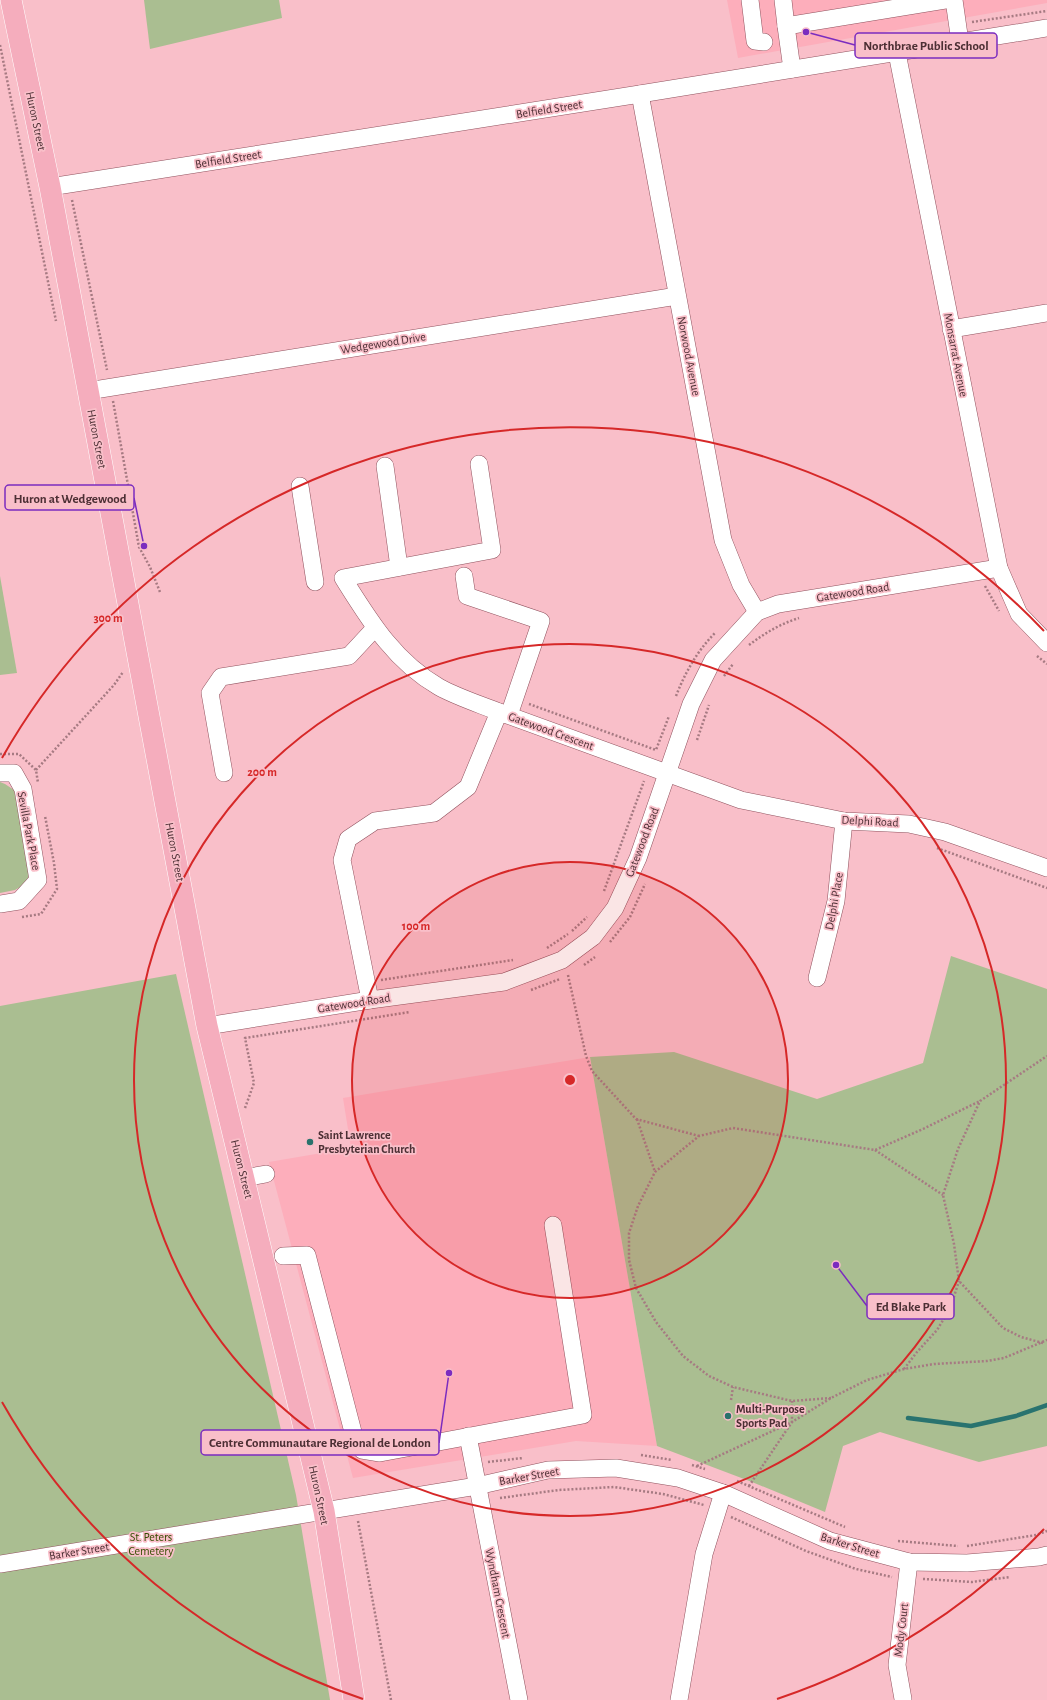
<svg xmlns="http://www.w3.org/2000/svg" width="1047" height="1700" viewBox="0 0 1047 1700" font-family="'Alegreya Sans',sans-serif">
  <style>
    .built { fill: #fdaebb }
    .green { fill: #aabe91 }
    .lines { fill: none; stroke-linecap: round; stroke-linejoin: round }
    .stream { stroke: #29736f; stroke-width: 4.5 }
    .minor-casing { stroke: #90525e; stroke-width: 18 }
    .major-casing { stroke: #fff; stroke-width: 22 }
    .path { stroke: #a67a82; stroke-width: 2.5; stroke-dasharray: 2 2; stroke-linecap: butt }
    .minor { stroke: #fff; stroke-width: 17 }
    .major { stroke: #f5adbd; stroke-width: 21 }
    .ring { fill: none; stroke: #d62828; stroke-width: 2 }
    .poi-dot { fill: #29726c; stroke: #f9bfc9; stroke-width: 1.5 }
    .labels { text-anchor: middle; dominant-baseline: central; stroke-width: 3.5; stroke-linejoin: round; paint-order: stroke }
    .street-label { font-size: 12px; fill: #4c2f34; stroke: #f9bfc9 }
    .poi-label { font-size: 12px; font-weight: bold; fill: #4c2f34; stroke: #f9bfc9; text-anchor: start }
    .park-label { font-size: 12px; fill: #344d00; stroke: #f9bfc9 }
    .centre { fill: #d62828; stroke: #f9bfc9; stroke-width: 2 }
    .ring-label { font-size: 12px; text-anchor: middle; font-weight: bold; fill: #d62828; stroke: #f9bfc9; stroke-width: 3.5; stroke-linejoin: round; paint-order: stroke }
    .leader { fill: none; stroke: #7b2cbf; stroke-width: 1.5 }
    .callout-dot { fill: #7b2cbf; stroke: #f9bfc9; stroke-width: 1.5 }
    .callout { fill: #f9bfc9; stroke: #7b2cbf; stroke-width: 1.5 }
    .callout-label { font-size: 13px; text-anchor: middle; font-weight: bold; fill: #4c2f34 }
  </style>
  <rect width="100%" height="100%" fill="#f9bfc9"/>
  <g class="built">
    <path d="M 727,0 L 1047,0 L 1047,3 L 738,58 Z"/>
    <path d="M 590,1057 L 657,1446 L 576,1441 L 353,1478 L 269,1162 L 351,1148 L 343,1098 Z"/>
  </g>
  <g class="green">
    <path d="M 144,0 L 279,0 L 282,18 L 150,49 Z"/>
    <path d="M 0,576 L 17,673 L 0,675 Z"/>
    <path d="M 0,782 L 5,784 L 14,790 L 30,871 L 27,883 L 15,890 L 0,893 Z"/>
    <path d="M 951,956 L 1047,989 L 1047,1446 L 979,1462 L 880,1432 L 843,1446 L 825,1512 L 752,1482 L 657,1446 L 590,1057 L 674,1052 L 817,1099 L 923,1063 Z"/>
    <path d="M 176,974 L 296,1495 L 330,1700 L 0,1700 L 0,1006 Z"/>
  </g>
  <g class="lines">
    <path class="stream" d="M 908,1418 L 971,1426 L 1016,1416 L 1047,1405"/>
    <defs>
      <g id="minor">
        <path d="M 750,0 L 755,41 L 764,42"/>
        <path d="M 783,0 L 786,26"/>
        <path d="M 954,0 L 960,42"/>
        <path d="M 897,53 L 999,568 L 1019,614 L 1047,643"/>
        <path d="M 792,69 L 786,26 L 945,0"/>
        <path d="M 640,94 L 723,540 L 741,585 L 757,612"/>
        <path d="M 50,187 L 640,94 L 1047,28"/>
        <path d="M 951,329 L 1047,313"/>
        <path d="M 88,391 L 677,296"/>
        <path d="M 479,464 L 492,550 L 343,578 C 370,621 394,661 439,687 C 457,697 479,704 499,712"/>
        <path d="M 385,466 L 399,567"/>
        <path d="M 300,486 L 315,582"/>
        <path d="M 464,576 L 467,596 L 541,621 L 509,715"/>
        <path d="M 0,773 L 14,773 L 23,789 L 38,880 L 19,901 L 0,904"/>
        <path d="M 224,773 L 210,693 L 221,677 L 349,656 L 374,629"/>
        <path d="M 817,978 L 836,901 L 844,821"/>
        <path d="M 370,1000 L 342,860 L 348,839 L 375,821 L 434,813 L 468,787 L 499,712 L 741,800 L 844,821 L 909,824 L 945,832 L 1047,868"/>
        <path d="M 207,1026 L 370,1000 L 504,982 L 562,960 L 593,937 L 615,908 L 638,858 L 691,704 L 713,660 L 757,612 L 778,604 L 999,568"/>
        <path d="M 244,1178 L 266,1174"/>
        <path d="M 283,1256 L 307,1255 L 353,1432 L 362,1450 L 380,1453 L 583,1415 L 553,1225"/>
        <path d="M 468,1436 L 519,1700"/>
        <path d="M 0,1564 L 477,1486 L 548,1470 L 616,1468 L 678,1478 L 723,1493 L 830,1541 L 909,1562 L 967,1563 L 1039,1557 L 1047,1555"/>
        <path d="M 903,1699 L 897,1665 L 909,1562"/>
        <path d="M 679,1700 L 704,1554 L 723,1493"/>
      </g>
      <path id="major" d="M 11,0 L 50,187 L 207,1026 L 324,1511 L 354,1700"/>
    </defs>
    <use href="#minor" class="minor-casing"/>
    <use href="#major" class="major-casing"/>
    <g class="path">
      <path d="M 972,22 L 1047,11"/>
      <path d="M 0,45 L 56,321"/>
      <path d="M 72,200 L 107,370"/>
      <path d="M 113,401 L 139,547 L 150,567 L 160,592"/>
      <path d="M 985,586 L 999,611"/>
      <path d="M 749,645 C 765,633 780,624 799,618"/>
      <path d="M 1037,656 L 1047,664"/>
      <path d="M 724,676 L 733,664"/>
      <path d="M 676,696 C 685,673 697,651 715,633"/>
      <path d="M 529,704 L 656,750 L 669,716"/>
      <path d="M 697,740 L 709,705"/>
      <path d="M 0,754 L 19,754 L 36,770 L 38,783"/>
      <path d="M 36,770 L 114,685 L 123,672"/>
      <path d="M 937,848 L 1047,888"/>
      <path d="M 604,891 L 644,781"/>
      <path d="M 22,917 L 41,914 L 57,889 L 54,863 L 45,816"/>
      <path d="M 572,931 L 587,917"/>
      <path d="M 610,942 L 630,917 L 645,884"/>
      <path d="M 547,948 L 568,934"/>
      <path d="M 584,965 L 595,957"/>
      <path d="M 568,975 L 586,1056 L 592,1071 L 636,1119 L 699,1136"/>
      <path d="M 381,980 L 513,960"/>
      <path d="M 531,990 L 560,979"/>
      <path d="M 245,1108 L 254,1083 L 245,1038 L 410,1012"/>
      <path d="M 637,1119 L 655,1172"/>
      <path d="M 875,1150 L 943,1195"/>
      <path d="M 1043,1343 L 1021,1337 L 1003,1328 L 959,1281 L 954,1244 L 943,1195 L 958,1149 L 980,1101 L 1047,1056"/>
      <path d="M 904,1369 L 917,1352 L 937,1330 L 950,1309 L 959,1281"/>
      <path d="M 831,1398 L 792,1401 L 733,1387 L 709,1376 L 683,1356 L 656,1322 L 636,1288 L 629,1260 L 629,1233 L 638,1206 L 655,1172 L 699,1136 L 733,1128 L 875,1150 L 923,1129 L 980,1101"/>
      <path d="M 731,1400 L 733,1387"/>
      <path d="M 641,1455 L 672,1460"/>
      <path d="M 488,1462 L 523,1458"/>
      <path d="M 692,1465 L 705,1469"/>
      <path d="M 697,1466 L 792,1422 L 792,1401"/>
      <path d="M 737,1481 L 845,1527"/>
      <path d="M 749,1486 L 792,1422 L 831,1398 L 867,1380 L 904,1369 L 934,1364 L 987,1361 L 1004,1358 L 1047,1340"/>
      <path d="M 500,1498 L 559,1490 L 614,1487 L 663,1494 L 704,1505"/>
      <path d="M 731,1517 L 806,1551 L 856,1569 L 892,1577"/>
      <path d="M 358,1521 L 391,1700"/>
      <path d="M 898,1541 L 958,1546"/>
      <path d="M 967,1546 L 1036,1535 L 1047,1531"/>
      <path d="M 923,1579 L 972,1582 L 1010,1577"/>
    </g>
    <use href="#minor" class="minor"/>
    <use href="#major" class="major"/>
  </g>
  <circle cx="570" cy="1080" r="218" fill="#d62828" fill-opacity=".12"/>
  <g class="ring">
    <circle cx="570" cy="1080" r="218"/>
    <circle cx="570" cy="1080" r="436"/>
    <path d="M1044 1529A653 653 0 0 1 777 1699M363 1699A653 653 0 0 1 2 1402M2 758A653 653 0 0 1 1044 631"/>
  </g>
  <g class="poi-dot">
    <circle cx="310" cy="1142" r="4"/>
    <circle cx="728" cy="1416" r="4"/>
  </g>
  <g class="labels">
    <g class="street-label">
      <text transform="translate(549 109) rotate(-9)">Belfield Street</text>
      <text transform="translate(36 121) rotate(78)">Huron Street</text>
      <text transform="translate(228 159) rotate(-9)">Belfield Street</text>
      <text transform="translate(383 343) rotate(-9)">Wedgewood Drive</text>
      <text transform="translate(956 355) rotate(79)">Monsarrat Avenue</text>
      <text transform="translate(689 356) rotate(79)">Norwood Avenue</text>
      <text transform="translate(97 439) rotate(79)">Huron Street</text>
      <text transform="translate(853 592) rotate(-9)">Gatewood Road</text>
      <text transform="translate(551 731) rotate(20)">Gatewood Crescent</text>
      <text transform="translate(870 821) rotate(3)">Delphi Road</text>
      <text transform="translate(29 831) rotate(79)">Sevilla Park Place</text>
      <text transform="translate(642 842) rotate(-69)">Gatewood Road</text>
      <text transform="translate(175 852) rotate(79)">Huron Street</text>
      <text transform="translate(834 901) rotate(-80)">Delphi Place</text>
      <text transform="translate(354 1003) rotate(-9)">Gatewood Road</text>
      <text transform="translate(242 1169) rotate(76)">Huron Street</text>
      <text transform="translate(529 1476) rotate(-10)">Barker Street</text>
      <text transform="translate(319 1495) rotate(78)">Huron Street</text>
      <text transform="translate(850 1545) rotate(17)">Barker Street</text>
      <text transform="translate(79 1551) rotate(-9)">Barker Street</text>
      <text transform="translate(498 1593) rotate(79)">Wyndham Crescent</text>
      <text transform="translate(901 1630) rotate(-83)">Mody Court</text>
    </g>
    <g class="poi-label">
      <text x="318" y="1135">Saint Lawrence<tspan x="318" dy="14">Presbyterian Church</tspan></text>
      <text x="736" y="1409">Multi-Purpose<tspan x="736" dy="14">Sports Pad</tspan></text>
    </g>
    <g class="park-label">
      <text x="151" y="1537">St. Peters<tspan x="151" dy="14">Cemetery</tspan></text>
    </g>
  </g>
  <circle cx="570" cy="1080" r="6" class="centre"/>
  <g class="ring-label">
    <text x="108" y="622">300 m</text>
    <text x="262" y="776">200 m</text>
    <text x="416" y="930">100 m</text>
  </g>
  <path class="leader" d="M806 32L855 45M144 546L134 498M836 1265L867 1306M449 1373L439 1443"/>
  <g class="callout-dot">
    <circle cx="806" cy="32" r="4"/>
    <circle cx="144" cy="546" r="4"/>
    <circle cx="836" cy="1265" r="4"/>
    <circle cx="449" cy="1373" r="4"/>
  </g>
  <g class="callout">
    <rect x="855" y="33" width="142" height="25" rx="4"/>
    <rect x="5" y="485" width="129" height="25" rx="4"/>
    <rect x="867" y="1294" width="87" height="25" rx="4"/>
    <rect x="201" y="1430" width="238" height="25" rx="4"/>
  </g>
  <g class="callout-label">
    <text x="926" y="50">Northbrae Public School</text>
    <text x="70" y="503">Huron at Wedgewood</text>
    <text x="911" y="1311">Ed Blake Park</text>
    <text x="320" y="1447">Centre Communautare Regional de London</text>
  </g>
</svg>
